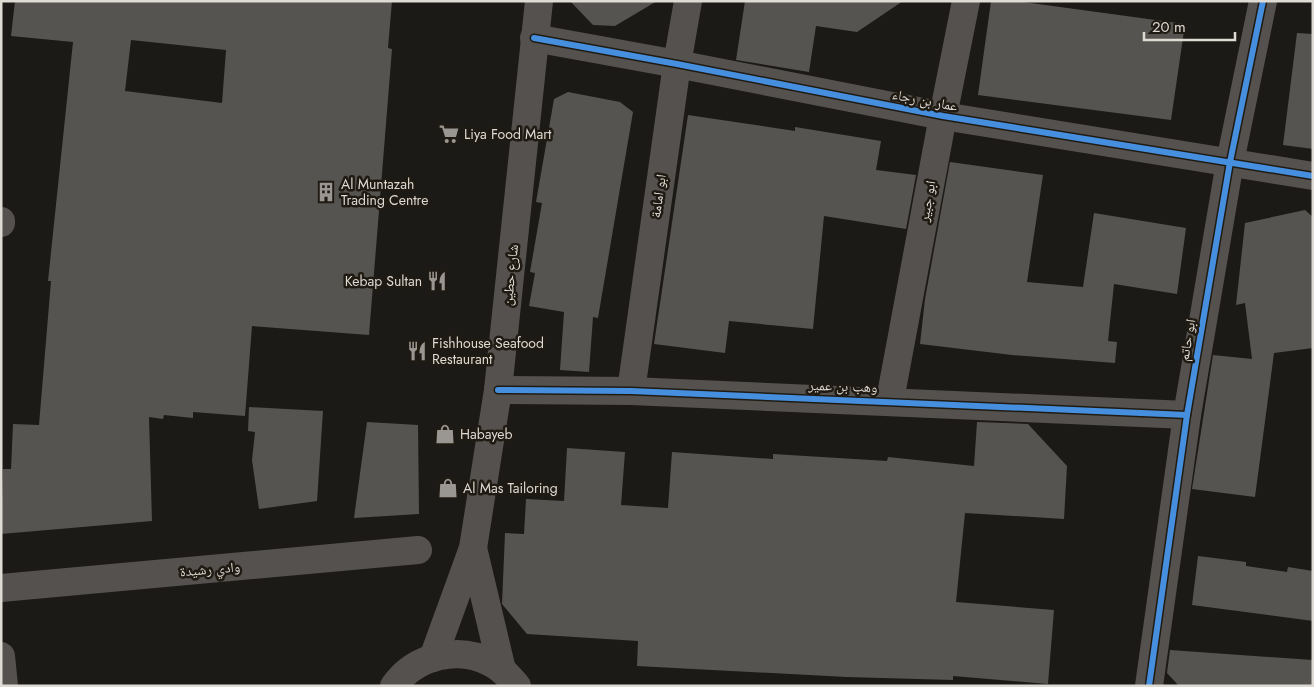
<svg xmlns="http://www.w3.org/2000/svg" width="1314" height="687" viewBox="0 0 1314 687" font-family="Jost,'Noto Naskh Arabic',sans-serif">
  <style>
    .building { fill: #565450; fill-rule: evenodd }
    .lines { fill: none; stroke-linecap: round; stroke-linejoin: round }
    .minor { stroke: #54514e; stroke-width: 28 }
    .cycleway-casing { stroke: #201b12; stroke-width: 9 }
    .cycleway { stroke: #468fdf; stroke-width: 6 }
    .labels { text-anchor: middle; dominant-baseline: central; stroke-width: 5; stroke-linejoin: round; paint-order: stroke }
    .street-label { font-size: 14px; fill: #dedad4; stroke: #201b12 }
    .poi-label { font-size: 14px; fill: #dedad4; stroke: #201b12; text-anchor: start }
  </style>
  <rect width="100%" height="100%" fill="#1c1a16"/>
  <g class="building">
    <path d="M 15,1 L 392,1 L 388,48 L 392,49 L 369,335 L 252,326 L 245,416 L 193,412 L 193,418 L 164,415 L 163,419 L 149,417 L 152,521 L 1,534 L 3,469 L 11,469 L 13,424 L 39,425 L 51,281 L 48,281 L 73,42 L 11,36 ZM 131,40 L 226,50 L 222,103 L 125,91 Z"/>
    <path d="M 570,1 L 657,1 L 615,26 L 593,25 Z"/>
    <path d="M 745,1 L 903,1 L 857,32 L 816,26 L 809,72 L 736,60 Z"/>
    <path d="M 991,1 L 1016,1 L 1185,24 L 1171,120 L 978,95 Z"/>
    <path d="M 1297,33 L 1313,34 L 1313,149 L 1283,145 Z"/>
    <path d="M 568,92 L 620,102 L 633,112 L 598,318 L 593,317 L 589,372 L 560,370 L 564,312 L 529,306 L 535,273 L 530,272 L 542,203 L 536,202 L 554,99 Z"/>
    <path d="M 688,115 L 795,131 L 795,127 L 881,141 L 876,170 L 916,175 L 906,229 L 824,216 L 813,329 L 729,321 L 725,353 L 654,344 Z"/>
    <path d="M 950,162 L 1043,175 L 1027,282 L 1083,287 L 1094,213 L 1186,228 L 1177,294 L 1114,284 L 1108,341 L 1117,342 L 1115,363 L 1012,355 L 920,344 L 925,299 Z"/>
    <path d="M 1305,210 L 1313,217 L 1313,348 L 1274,353 L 1255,497 L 1192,489 L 1213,355 L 1252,359 L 1245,303 L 1236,305 L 1245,223 Z"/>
    <path d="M 249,407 L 323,411 L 317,501 L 259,509 L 252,460 L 255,432 L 248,431 Z"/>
    <path d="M 367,422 L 418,425 L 419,514 L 354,518 Z"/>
    <path d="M 977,422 L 1028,424 L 1067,466 L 1064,519 L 965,513 L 956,602 L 1054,610 L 1048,684 L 953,676 L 953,680 L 847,677 L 637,666 L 638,641 L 527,634 L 502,604 L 505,533 L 524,534 L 526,499 L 564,501 L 567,448 L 625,452 L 621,505 L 668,508 L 672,452 L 773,459 L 773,454 L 887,461 L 888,457 L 974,466 Z"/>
    <path d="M 1198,556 L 1246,562 L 1246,566 L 1287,572 L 1288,567 L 1313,571 L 1313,621 L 1192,605 Z"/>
    <path d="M 1170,650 L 1313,660 L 1313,686 L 1179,686 L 1167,673 Z"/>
  </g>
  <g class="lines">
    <g class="minor">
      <path d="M 534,38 L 677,64 L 943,116 L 1313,176"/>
      <path d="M 1,221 L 1,223"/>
      <path d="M 498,390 L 631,391 L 1187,415"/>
      <path d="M 631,391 L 677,64 L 688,1"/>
      <path d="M 890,400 L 943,116 L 966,1"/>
      <path d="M 473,548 L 502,670"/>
      <path d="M 1,588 L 418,550"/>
      <path d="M 1,656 L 4,686"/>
      <path d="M 433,658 L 473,548 L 498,390 L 539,1"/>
      <path d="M 394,686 C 415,656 459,645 491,663 C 502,668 509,677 517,686"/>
      <path d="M 1149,686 L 1187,415 L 1230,162 L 1263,1"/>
    </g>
    <defs>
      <g id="cycleway">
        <path d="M 534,38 L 677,64 L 943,116 L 1313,176"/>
        <path d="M 498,390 L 631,391 L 1187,415"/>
        <path d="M 1149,686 L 1187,415 L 1230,162 L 1263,1"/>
      </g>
    </defs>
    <use href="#cycleway" class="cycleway-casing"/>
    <use href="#cycleway" class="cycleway"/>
  </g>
  <defs>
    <symbol id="supermarket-bare" viewBox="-9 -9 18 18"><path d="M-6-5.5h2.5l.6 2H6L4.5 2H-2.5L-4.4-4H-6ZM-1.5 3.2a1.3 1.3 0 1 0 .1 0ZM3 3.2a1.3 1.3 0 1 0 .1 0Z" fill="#9a9792" stroke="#201b12" stroke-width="2.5" paint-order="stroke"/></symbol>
    <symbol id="building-bare" viewBox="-9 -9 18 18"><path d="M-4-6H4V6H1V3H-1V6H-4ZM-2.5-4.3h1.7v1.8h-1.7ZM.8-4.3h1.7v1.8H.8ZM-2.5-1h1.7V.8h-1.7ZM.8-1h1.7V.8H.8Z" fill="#9a9792" stroke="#201b12" stroke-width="2.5" paint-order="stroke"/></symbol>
    <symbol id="restaurant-bare" viewBox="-9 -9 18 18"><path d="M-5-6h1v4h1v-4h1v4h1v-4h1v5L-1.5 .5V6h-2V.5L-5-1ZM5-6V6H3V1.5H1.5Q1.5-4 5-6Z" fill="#9a9792" stroke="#201b12" stroke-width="2.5" paint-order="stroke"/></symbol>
    <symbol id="shop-bare" viewBox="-9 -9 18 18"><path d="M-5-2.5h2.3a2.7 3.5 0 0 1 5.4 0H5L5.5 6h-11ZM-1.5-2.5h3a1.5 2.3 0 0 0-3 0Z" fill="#9a9792" stroke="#201b12" stroke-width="2.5" paint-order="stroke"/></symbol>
  </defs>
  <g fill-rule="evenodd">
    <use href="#supermarket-bare" x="435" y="120" width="28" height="28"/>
    <use href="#building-bare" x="312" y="178" width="28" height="28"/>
    <use href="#restaurant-bare" x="423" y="267" width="28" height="28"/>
    <use href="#restaurant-bare" x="403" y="337" width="28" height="28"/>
    <use href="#shop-bare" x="431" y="420" width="28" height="28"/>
    <use href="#shop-bare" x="434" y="474" width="28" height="28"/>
  </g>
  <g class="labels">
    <g class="street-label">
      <text transform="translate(925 100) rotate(11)">عمار بن رجاء</text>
      <text transform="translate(658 196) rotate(-82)">ابو امامة</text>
      <text transform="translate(927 201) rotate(-80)">ابو جبير</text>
      <text transform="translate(510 275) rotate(-84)">شارع حطين</text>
      <text transform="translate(1187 340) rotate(-80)">ابو حاتم</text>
      <text transform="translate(843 386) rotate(2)">وهب بن عمير</text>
      <text transform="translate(210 569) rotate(-5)">وادي رشيدة</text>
    </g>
    <g class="poi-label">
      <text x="464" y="134">Liya Food Mart</text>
      <text x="341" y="184">Al Muntazah<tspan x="341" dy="16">Trading Centre</tspan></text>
      <text x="422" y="281" text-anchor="end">Kebap Sultan</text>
      <text x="432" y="343">Fishhouse Seafood<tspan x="432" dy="16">Restaurant</tspan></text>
      <text x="460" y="434">Habayeb</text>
      <text x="463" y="488">Al Mas Tailoring</text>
    </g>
  </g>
  <rect width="1314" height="687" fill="none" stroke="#dedad4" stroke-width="5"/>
  <path d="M1144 32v8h91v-8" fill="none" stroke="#dedad4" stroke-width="2.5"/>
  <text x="1152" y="32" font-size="15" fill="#dedad4" stroke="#201b12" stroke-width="4" paint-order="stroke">20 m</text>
</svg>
